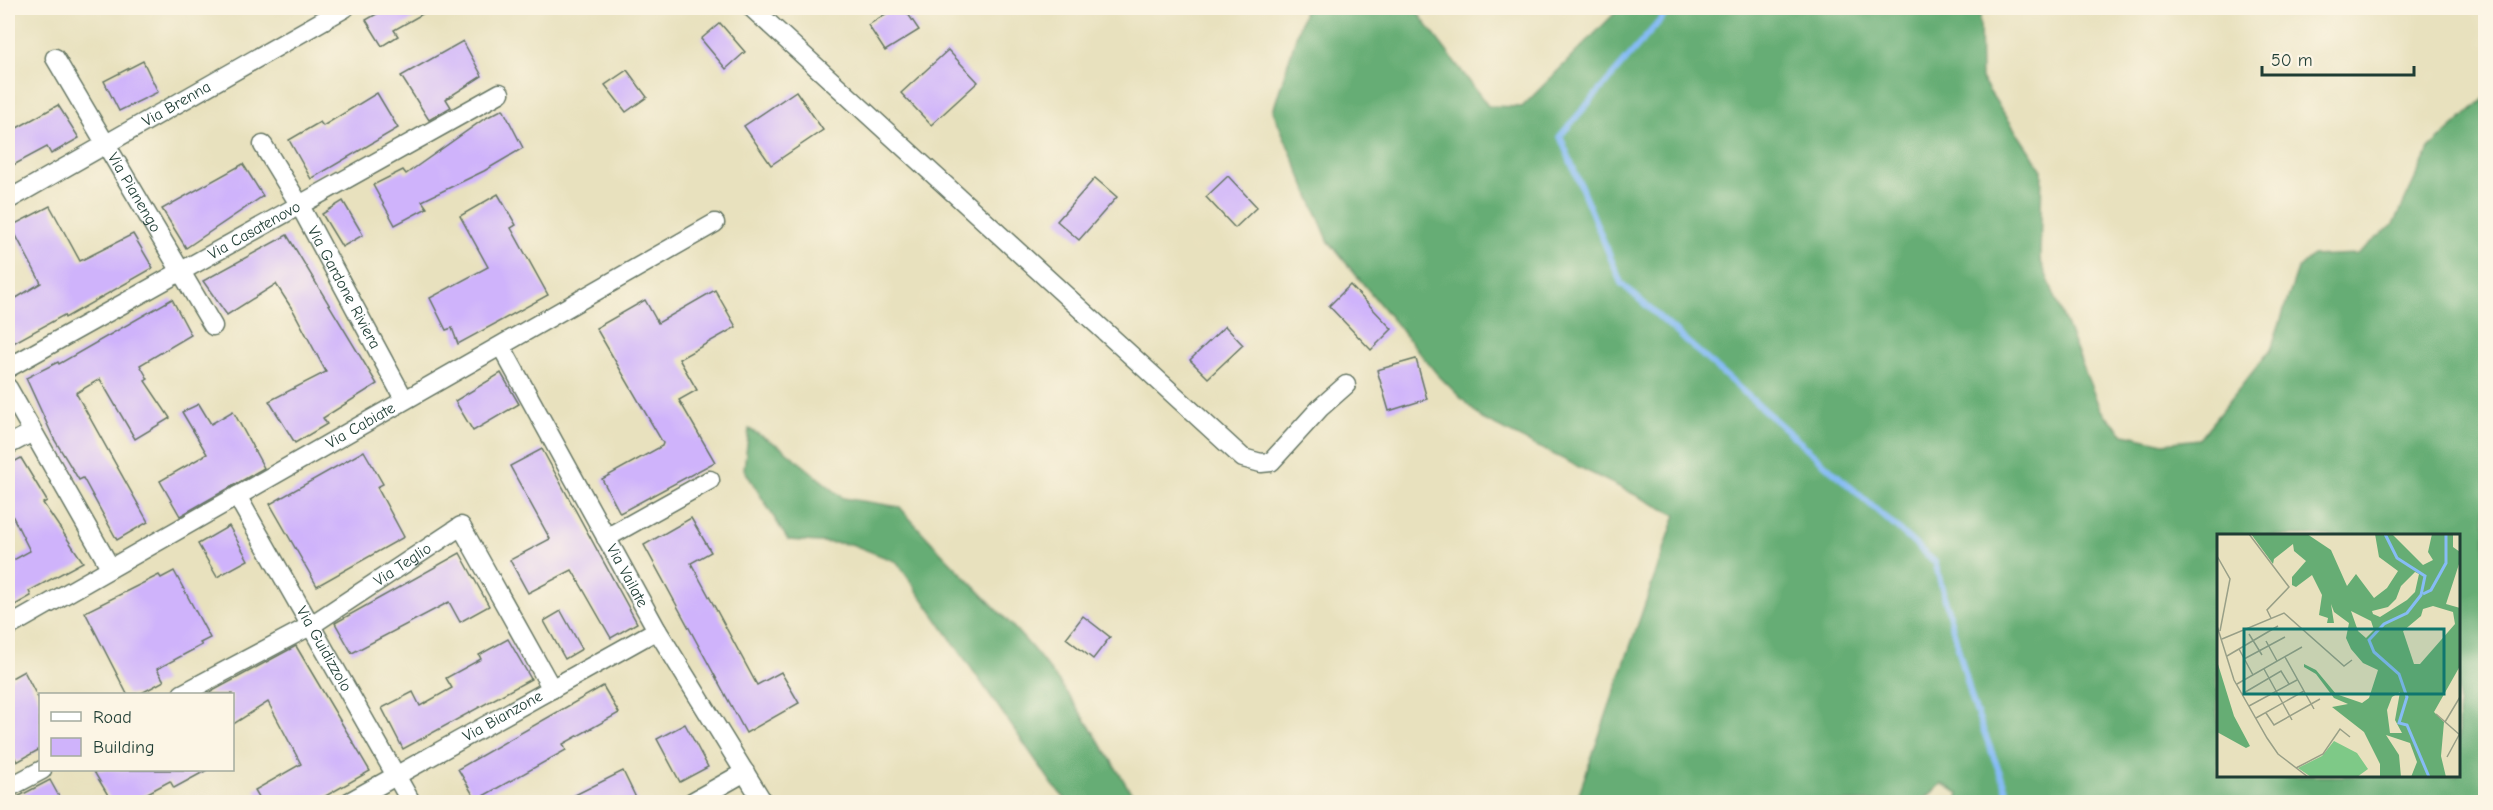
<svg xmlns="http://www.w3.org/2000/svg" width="2493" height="810" viewBox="0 0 2493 810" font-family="'Comic Neue',sans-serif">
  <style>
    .forest { fill: #66ad74; stroke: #427554; stroke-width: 1.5; fill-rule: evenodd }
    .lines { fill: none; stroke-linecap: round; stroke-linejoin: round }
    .stream { stroke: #86bcf5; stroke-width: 6 }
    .building { fill: #cfb3fb }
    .street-casing { stroke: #657664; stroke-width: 21 }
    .street { stroke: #fff; stroke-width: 18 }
    .labels { text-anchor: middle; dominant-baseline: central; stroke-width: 4.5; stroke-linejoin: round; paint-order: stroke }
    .street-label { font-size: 16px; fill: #1f3d34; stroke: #fcf5e5 }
    .inset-river { fill: none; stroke: #86bcf5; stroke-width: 3 }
    .inset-road { fill: none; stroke: #989f87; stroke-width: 1.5 }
    .view { fill: #0f766e; fill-opacity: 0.15; stroke: #0f766e; stroke-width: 3 }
    .inset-edge { fill: none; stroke: #1f3d34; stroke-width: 3 }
  </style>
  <rect width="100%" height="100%" fill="#fcf5e5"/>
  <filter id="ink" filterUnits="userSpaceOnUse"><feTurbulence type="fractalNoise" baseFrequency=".0167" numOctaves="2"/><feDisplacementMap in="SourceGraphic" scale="12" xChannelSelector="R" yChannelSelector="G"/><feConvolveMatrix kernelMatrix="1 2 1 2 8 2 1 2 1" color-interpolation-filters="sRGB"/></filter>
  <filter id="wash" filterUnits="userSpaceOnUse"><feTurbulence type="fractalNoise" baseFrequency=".008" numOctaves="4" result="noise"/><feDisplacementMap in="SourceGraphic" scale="24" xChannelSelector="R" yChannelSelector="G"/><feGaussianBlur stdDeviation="1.35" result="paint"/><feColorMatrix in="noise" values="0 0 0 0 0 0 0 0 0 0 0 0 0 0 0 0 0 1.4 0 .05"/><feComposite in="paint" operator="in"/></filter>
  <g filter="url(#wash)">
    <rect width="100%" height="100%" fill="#e8e1be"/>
    <g class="forest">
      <path d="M 1305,8 L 1414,8 L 1488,106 L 1522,107 L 1620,8 L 1984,8 L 1980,16 L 1981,79 L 2042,170 L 2040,259 L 2100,409 L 2124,434 L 2164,443 L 2199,439 L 2271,349 L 2298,269 L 2312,256 L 2357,254 L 2394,224 L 2429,149 L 2485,98 L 2485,802 L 1957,802 L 1959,793 L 1942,784 L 1921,802 L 1576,802 L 1676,515 L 1482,419 L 1437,374 L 1329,242 L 1273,111 ZM 2218,536 L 2458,536 L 2458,776 L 2218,776 Z"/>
      <path d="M 749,429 L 781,447 L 843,498 L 900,507 C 943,559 995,603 1037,654 C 1075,700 1106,752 1137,802 L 1068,802 L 1053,785 L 897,562 L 851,544 L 788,540 L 744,469 Z"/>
    </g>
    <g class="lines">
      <path class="stream" d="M 1671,8 L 1560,136 L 1621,283 L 1935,562 L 1973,703 L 2011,802"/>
    </g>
    <g id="blocks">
      <g class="building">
        <path d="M 387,8 L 433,8 L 394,30 L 398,36 L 382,46 L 366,20 Z"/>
        <path d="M 895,8 L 904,8 L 919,30 L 885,51 L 868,25 Z"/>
        <path d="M 720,23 L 745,52 L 726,69 L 701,39 Z"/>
        <path d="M 463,41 L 482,76 L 446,99 L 451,107 L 429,120 L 401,76 Z"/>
        <path d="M 948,50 L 978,82 L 931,125 L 901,93 Z"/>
        <path d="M 143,61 L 158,92 L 119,111 L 104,81 Z"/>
        <path d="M 627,70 L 647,97 L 626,112 L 605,85 Z"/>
        <path d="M 796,91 L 823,130 L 771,165 L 744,126 Z"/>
        <path d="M 377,93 L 398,128 L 311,179 L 289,140 L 320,122 L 323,126 Z"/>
        <path d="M 58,105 L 79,138 L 51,154 L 47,147 L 8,168 L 8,133 Z"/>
        <path d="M 503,109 L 523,148 L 484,171 L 422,201 L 427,208 L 395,225 L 373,185 L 403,170 L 406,174 L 484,119 Z"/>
        <path d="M 243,164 L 263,196 L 186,248 L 162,209 Z"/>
        <path d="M 1228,176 L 1257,207 L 1235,228 L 1206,197 Z"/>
        <path d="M 1095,178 L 1117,197 L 1079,240 L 1057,221 Z"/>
        <path d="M 498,194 L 516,225 L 511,228 L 548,295 L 458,344 L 452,328 L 446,330 L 430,298 L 488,267 L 460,216 Z"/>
        <path d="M 343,201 L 363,235 L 342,247 L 322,214 Z"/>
        <path d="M 50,206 L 80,261 L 133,234 L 153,268 L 65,318 L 64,315 L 8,346 L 8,303 L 41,283 L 11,226 Z"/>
        <path d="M 287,235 L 377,384 L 323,418 L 327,424 L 295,443 L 269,401 L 326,372 L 294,312 L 276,284 L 227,315 L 203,281 Z"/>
        <path d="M 1350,285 L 1392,329 L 1371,350 L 1329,306 Z"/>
        <path d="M 715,290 L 736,327 L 679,359 L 697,390 L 679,400 L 715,462 L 620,513 L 602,479 L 662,446 L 663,443 L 596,328 L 645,300 L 658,323 Z"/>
        <path d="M 172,299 L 191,335 L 140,365 L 148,379 L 145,381 L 170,418 L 135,439 L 100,379 L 76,393 L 148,522 L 117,540 L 83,478 L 79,480 L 54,439 L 26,378 L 58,362 L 59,364 Z"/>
        <path d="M 1225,326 L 1243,345 L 1208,378 L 1190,360 Z"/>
        <path d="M 1416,359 L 1427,399 L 1389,411 L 1377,370 Z"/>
        <path d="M 501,373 L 519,404 L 473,431 L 455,401 Z"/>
        <path d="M 199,404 L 211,424 L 233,411 L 264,468 L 180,516 L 160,481 L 207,454 L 182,412 Z"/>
        <path d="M 542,449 L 637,623 L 611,638 L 572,570 L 528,593 L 510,560 L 550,539 L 510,466 Z"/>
        <path d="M 364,451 L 383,484 L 377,487 L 404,537 L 317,586 L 270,504 Z"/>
        <path d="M 21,458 L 47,501 L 43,503 L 83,562 L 29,591 L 31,596 L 8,609 L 8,563 L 30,551 L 8,507 L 8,465 Z"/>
        <path d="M 691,518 L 711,552 L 691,563 L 757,685 L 781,672 L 799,703 L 746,733 L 644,545 Z"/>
        <path d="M 229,526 L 248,560 L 217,577 L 198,544 Z"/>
        <path d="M 460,553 L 489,606 L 460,622 L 449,602 L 352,653 L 335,623 Z"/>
        <path d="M 174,571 L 210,638 L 200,643 L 202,645 L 157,669 L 164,681 L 140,694 L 127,694 L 85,612 L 159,575 L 161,578 Z"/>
        <path d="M 561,611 L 582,649 L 565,659 L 544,621 Z"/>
        <path d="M 1083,616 L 1110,637 L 1093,659 L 1066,638 Z"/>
        <path d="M 508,639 L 531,679 L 403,749 L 382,708 L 413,692 L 420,706 L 452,688 L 446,678 L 481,659 L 479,655 Z"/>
        <path d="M 296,646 L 370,771 L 315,802 L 262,802 L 255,790 L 301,764 L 268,702 L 232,725 L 232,694 L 207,694 Z"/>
        <path d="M 24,671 L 40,702 L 40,749 L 17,762 L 8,744 L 8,680 Z"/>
        <path d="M 603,686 L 619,713 L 563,744 L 566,750 L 476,800 L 458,769 Z"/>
        <path d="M 685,724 L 708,767 L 680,782 L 657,739 Z"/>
        <path d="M 93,770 L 207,770 L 174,788 L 170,781 L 131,802 L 112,802 Z"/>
        <path d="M 623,771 L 638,802 L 561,802 Z"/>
        <path d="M 50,780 L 62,802 L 8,802 Z"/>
      </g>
    </g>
  </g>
  <g filter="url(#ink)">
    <use href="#blocks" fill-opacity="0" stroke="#657664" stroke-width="1.5"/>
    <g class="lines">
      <defs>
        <g id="street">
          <path d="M 752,8 L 1243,458 L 1261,463 L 1271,462 L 1320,408 L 1346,385"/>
          <path id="s1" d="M 55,58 L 213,326"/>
          <path id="s2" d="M 263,145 L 299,204 L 404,399"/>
          <path id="s3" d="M 8,200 L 345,8"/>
          <path id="s4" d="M 501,346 L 657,630 L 763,802"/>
          <path id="s5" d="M 8,368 L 500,93"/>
          <path d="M 8,388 L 110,567"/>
          <path d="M 8,445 L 33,432"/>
          <path id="s6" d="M 237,496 L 411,802"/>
          <path d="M 606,538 L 710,480"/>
          <path id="s7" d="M 8,627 L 715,223"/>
          <path id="s8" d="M 182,694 L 310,626 L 461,526 L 552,689"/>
          <path d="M 8,788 L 42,770"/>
          <path id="s9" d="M 349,802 L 657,630"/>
          <path d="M 692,802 L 745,772"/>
        </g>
      </defs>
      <use href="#street" class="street-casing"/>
      <use href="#street" class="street"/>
    </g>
  </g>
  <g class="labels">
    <g class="street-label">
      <text stroke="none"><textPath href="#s3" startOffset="194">Via Brenna</textPath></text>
      <text stroke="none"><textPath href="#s1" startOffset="156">Via Pianengo</textPath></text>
      <text stroke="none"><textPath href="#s5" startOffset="282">Via Casatenovo</textPath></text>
      <text stroke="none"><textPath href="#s2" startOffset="164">Via Gardone Riviera</textPath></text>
      <text stroke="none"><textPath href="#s7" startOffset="406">Via Cabiate</textPath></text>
      <text stroke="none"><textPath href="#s8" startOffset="256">Via Teglio</textPath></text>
      <text stroke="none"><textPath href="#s4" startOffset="262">Via Vailate</textPath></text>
      <text stroke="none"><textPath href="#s6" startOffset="176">Via Guidizzolo</textPath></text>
      <text stroke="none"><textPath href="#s9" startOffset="176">Via Bianzone</textPath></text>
    </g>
  </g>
  <g transform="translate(2217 534)">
    <rect width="243" height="243" fill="#e8e1be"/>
    <path d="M 117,207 L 140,219 L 151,235 L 140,243 L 94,243 L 81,234 L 105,222 Z" fill="#7ec987"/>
    <path d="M 34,0 L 90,0 L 114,16 L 130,52 L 139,40 L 157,64 L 170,54 L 181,37 L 162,23 L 158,0 L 175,0 L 206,31 L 216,26 L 211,18 L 215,0 L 236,0 L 236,13 L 243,18 L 243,27 L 229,70 L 243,74 L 243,132 L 217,178 L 227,188 L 224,222 L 229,243 L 194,243 L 200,228 L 193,209 L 169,201 L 182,221 L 184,243 L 163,243 L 163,230 L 147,198 L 115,173 L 131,170 L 117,164 L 99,140 L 87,133 L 87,130 L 99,136 L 119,160 L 145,169 L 152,164 L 161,136 L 146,129 L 134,115 L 129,104 L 132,89 L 117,78 L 114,70 L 117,89 L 110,89 L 111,84 L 102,81 L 105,61 L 95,41 L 79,53 L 75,51 L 75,43 L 89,27 L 77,17 L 76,10 L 57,25 L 56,30 ZM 198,38 L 202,40 L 198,58 L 190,66 L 163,83 L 156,80 L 155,77 L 171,73 L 179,65 L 184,52 ZM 216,72 L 236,78 L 238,90 L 203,130 L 197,130 L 186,97 L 204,82 L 206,75 ZM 134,77 L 154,87 L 157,96 L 149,104 L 141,97 ZM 183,158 L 178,186 L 185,199 L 173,199 L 170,176 L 175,163 ZM 0,127 L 17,182 L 33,212 L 29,214 L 0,198 Z" fill="#66ad74" fill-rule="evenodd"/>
    <path class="inset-river" d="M 168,0 L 180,24 L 208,42 L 204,61 L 190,79 L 167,90 L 152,106 L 157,118 L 182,140 L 190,163 L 182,189 L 190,191 L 212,243M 206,60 L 214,56 L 229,29 L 229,0"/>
    <path class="inset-road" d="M 32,0 L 72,53 L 50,76 L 54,84M 0,22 L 13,45 L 3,97M 0,92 L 17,146 L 50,204 L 61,220 L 91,243M 32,100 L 45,121M 5,105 L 67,79 L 127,132 L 135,126M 49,107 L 60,127M 22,115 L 36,141M 10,122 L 61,92M 68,123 L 97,175M 27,125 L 68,103M 47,135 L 75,186M 20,150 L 85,113M 25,160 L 64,137 L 72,150M 32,172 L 80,146M 49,179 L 57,191 L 103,165M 219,180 L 243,201M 39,184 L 87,157M 228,188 L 243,163M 230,223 L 242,201M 79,234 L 106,220 L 123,195 L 133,203"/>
    <path class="view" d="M 27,95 L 227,95 L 227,160 L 27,160 Z"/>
    <rect width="243" height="243" class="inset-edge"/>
  </g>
  <rect width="2493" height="810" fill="none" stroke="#fcf5e5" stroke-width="30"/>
  <rect x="39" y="693" width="195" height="78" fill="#fcf5e5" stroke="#a4ab9e" stroke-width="1.5"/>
  <rect x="51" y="712" width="30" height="9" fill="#ffffff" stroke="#a4ab9e" stroke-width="1.5"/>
  <text x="93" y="723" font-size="18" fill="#1f3d34">Road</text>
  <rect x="51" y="738" width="30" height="18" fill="#cfb3fb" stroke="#a4ab9e" stroke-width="1.5"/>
  <text x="93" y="753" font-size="18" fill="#1f3d34">Building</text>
  <path d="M2262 66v9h152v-9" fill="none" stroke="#1f3d34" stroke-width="3"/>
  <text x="2271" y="66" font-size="18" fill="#1f3d34" stroke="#fcf5e5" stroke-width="4.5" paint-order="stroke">50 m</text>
</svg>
